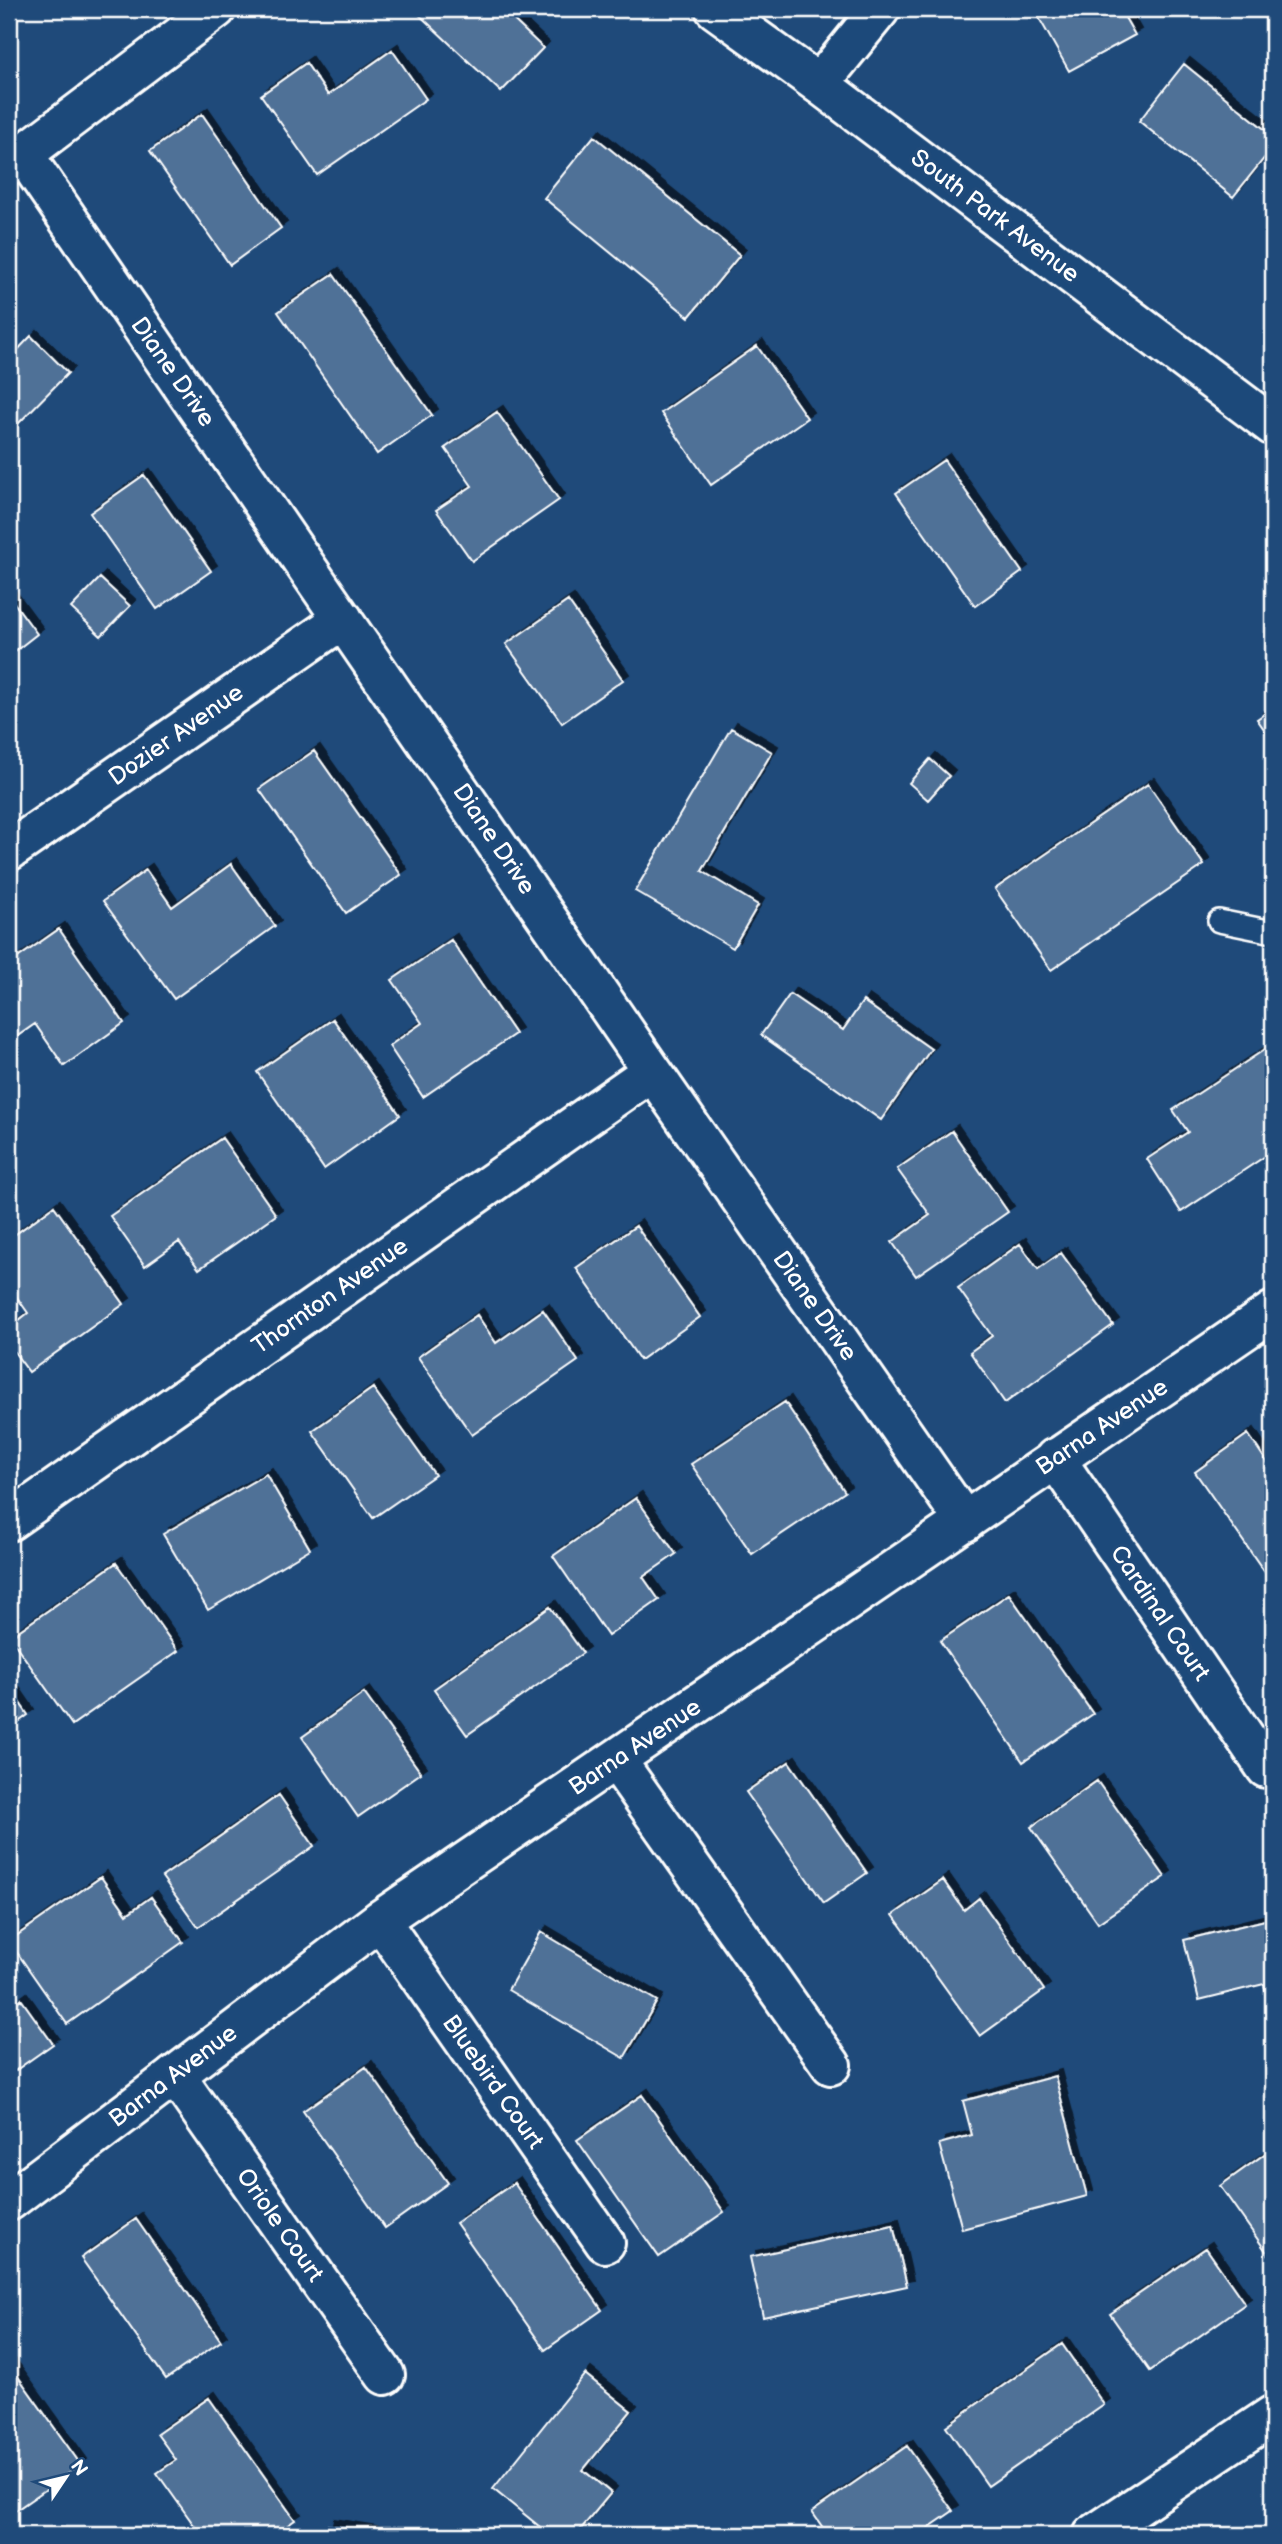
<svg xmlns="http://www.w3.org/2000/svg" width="1282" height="2544" font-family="'Balsamiq Sans',sans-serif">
<defs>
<filter id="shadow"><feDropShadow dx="6" dy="-6" stdDeviation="0" flood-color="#0009"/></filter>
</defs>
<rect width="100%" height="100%" fill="#1f4a7a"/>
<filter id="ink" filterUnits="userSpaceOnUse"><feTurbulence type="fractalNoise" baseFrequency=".0143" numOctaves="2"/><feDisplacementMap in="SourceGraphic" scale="14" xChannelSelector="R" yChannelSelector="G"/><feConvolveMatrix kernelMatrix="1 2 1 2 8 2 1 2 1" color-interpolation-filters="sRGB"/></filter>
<g filter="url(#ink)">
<path fill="#507197" stroke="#fff" stroke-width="2" filter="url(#shadow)" d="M413,9H502L543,48L501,92Z
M1034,9H1120L1135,35L1069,71Z
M392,50L426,99L317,175L261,95L306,63L328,95Z
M1184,64L1273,136V147L1233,197L1139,121Z
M202,114L281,228L230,265L150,151Z
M594,136L740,255L689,317L544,198Z
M333,274L432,415L377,454L278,312Z
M31,336L68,373L9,433V359Z
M757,346L807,418L711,485L661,413Z
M497,412L559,500L472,561L436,510L472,486L445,448Z
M944,460L1022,572L975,606L896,493Z
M144,475L211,571L157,609L90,513Z
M100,578L130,606L101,636L71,608Z
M9,596L37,634L9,656Z
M568,601L623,680L562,723L506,644Z
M1273,708V742L1257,719Z
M731,728L772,752L702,871L758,905L733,948L635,891Z
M314,751L401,875L346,913L259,789Z
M930,759L949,776L928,800L909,783Z
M1148,784L1204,865L1051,970L995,889Z
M231,864L275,926L174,999L103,901L146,870L172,907Z
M59,929L124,1023L64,1066L35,1024L9,1042V964Z
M451,940L515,1034L423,1097L389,1046L422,1023L392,980Z
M790,994L843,1030L863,1001L931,1049L881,1120L761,1035Z
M333,1019L400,1115L324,1169L257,1072Z
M1273,1044V1151L1181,1212L1147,1159L1188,1132L1173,1110Z
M952,1131L1008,1212L916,1276L892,1242L930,1215L897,1169Z
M222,1138L276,1215L199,1269L179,1242L145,1266L110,1216Z
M54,1206L124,1304L29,1372L9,1345V1328L28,1313L9,1286V1239Z
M636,1226L700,1317L640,1360L576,1268Z
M1020,1244L1038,1269L1061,1253L1113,1325L1005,1403L970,1352L992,1336L958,1288Z
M543,1310L578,1361L472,1435L418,1357L477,1315L496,1343Z
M373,1388L435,1475L373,1518L312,1431Z
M785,1402L845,1492L752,1554L691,1464Z
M1248,1434L1273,1471V1584L1195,1472Z
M266,1474L310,1549L208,1610L163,1534Z
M636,1498L676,1554L643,1577L659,1600L608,1636L553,1556Z
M116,1563L178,1651L72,1725L10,1637Z
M1009,1594L1093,1714L1023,1762L940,1641Z
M550,1607L583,1653L467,1735L434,1689Z
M9,1687L28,1715L9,1729Z
M364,1693L421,1773L358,1817L302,1737Z
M789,1762L867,1873L824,1903L746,1792Z
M1097,1781L1165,1877L1098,1923L1031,1827Z
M279,1795L314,1846L198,1927L162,1877Z
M101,1877L127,1914L151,1897L183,1942L67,2024L9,1941Z
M943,1880L964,1910L979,1898L1044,1990L980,2036L893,1915Z
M1273,1918V2016H1271L1264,1984L1199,2000L1184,1940Z
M541,1932L657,2001L624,2058L508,1990Z
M21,1999L53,2044L9,2075V2008Z
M366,2067L448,2183L385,2228L303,2111Z
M1055,2076L1087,2196L962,2229L939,2144L972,2135L963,2101Z
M642,2095L724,2212L659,2257L577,2140Z
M1273,2148V2261L1220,2186Z
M514,2183L602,2310L545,2350L456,2223Z
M136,2219L221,2341L166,2379L81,2258Z
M893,2225L907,2286L763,2317L750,2257Z
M1206,2248L1245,2304L1150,2371L1110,2314Z
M1062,2344L1104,2405L988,2486L946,2426Z
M9,2364L81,2465L9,2515Z
M585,2374L631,2411L583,2470L611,2493L576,2535H550L493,2489Z
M209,2398L295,2520L273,2535H201L157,2473L176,2460L157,2434Z
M907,2446L953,2511L918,2535H828L812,2512Z
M328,2525L389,2535H326Z"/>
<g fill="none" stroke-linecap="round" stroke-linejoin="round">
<g stroke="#fff" stroke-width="26">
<path id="lane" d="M1219,921L1273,932"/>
</g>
<g stroke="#fff" stroke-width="44">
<path id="street" d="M819,84L880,9
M24,155L652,1071L965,1522
M9,165L216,9
M9,851L343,619
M1055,1458L1266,1768
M9,1521L652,1071
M616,1760L831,2065
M380,1920L605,2243
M175,2075L385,2375
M1093,2535L1273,2415"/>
</g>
<g stroke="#fff" stroke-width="44">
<path id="secondary" d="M715,9L819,84L1273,426
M9,2201L380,1920L1273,1311"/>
</g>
<use href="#lane" stroke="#1f4a7a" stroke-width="21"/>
<use href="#street" stroke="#1f4a7a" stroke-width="38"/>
<use href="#secondary" stroke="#1f4a7a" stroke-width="38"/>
</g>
</g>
<g text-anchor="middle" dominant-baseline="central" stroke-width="7" stroke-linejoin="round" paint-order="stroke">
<g font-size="24" fill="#fff" stroke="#1f4a7a">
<text transform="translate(995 216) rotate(37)">South Park Avenue</text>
<text transform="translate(173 372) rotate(55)">Diane Drive</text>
<text transform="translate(176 735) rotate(-35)">Dozier Avenue</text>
<text transform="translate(494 839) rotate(56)">Diane Drive</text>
<text transform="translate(330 1296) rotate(-35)">Thornton Avenue</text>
<text transform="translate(815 1306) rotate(55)">Diane Drive</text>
<text transform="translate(1102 1427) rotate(-34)">Barna Avenue</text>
<text transform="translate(1160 1613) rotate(56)">Cardinal Court</text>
<text transform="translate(635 1747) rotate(-34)">Barna Avenue</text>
<text transform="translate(173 2076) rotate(-37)">Barna Avenue</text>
<text transform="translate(493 2082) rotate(55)">Bluebird Court</text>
<text transform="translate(280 2225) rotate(55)">Oriole Court</text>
</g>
</g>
<rect width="1282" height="2544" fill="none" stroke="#1f4a7a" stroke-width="35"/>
<rect x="18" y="18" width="1247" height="2509" fill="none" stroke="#fff" stroke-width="2.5" filter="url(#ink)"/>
<g transform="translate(66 2477) rotate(55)" stroke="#1f4a7a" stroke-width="5" paint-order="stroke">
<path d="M0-5L12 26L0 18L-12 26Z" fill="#ffffff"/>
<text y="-10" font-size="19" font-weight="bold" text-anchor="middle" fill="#ffffff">N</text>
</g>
</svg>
